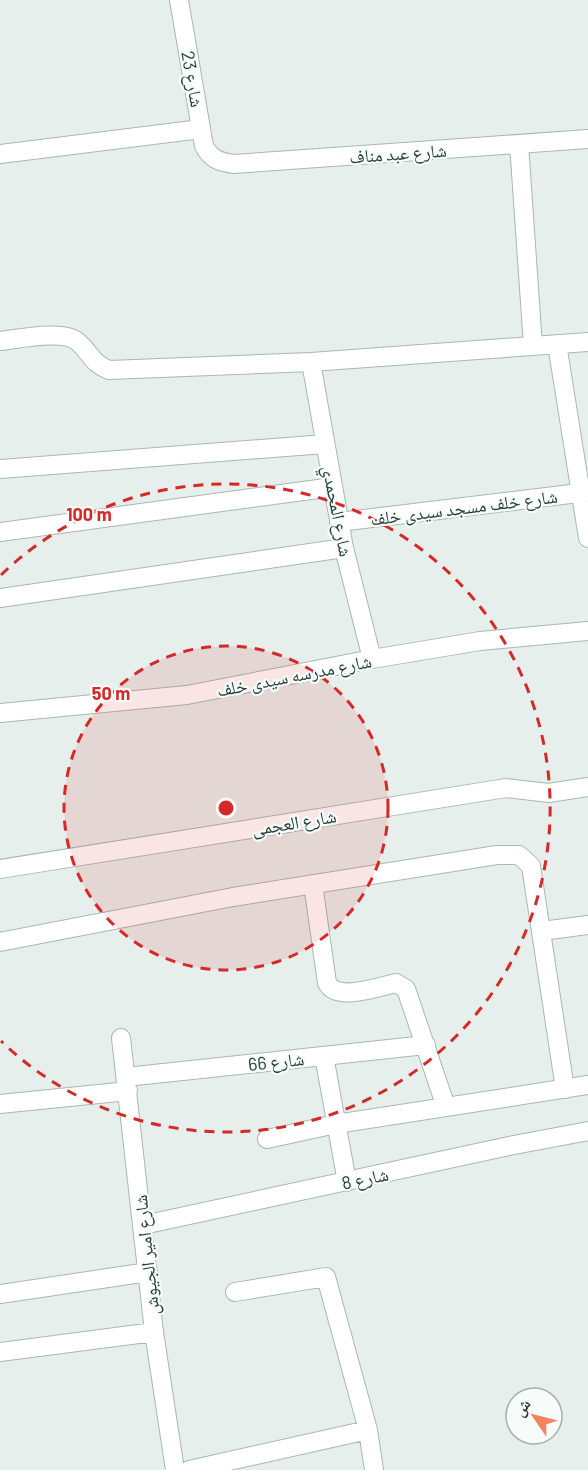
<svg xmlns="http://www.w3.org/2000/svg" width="588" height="1470" font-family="Barlow,'Noto Naskh Arabic',sans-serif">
<rect width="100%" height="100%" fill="#e6efeb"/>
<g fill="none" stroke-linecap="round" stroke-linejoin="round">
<g stroke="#a8b8b2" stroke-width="20">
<path id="minor" d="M179,0L204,146C211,159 219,162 234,164L588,139
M519,144L533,346
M0,154L201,129
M0,341C19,339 64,329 78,342C92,354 90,362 109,370L311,362L588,342
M557,344L588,538
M311,362L344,548L372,659
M0,469L325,444
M339,522L588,492
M0,532L333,487
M0,598L344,548
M0,713L187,695L372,659L480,641L588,631
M0,869L506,788L549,793L588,787
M313,884L327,983C337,1002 378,987 396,983L406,989L446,1107
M542,931L588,925
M0,942L233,897L497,855H519L531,866L565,1089
M121,1038L154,1332L175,1470
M324,1056L347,1182
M126,1077L426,1045
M0,1104L128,1091
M267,1139L336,1124L588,1085
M143,1225L509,1146L588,1131
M235,1292L326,1277L368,1430L374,1470
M0,1294L148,1272
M0,1352L154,1332
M189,1470L368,1430"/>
</g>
<use href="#minor" stroke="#fff" stroke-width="18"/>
</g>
<circle cx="226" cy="808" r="162" fill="#d62828" fill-opacity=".12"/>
<g fill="none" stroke="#d62828" stroke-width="3" stroke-dasharray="10 8">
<circle cx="226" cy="808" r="162"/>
<path d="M1 575A324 324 0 1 1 1 1041"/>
</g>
<g text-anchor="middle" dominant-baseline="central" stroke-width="4.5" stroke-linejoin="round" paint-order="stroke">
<g font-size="18" fill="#24423a" stroke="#f7fbf9">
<text transform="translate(193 79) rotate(80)">شارع 23</text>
<text transform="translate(398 153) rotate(-4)">شارع عبد مناف</text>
<text transform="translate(464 507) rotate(-7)">شارع خلف مسجد سيدى خلف</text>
<text transform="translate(338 511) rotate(79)">شارع المحمدي</text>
<text transform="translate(294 675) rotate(-11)">شارع مدرسه سيدى خلف</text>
<text transform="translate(294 822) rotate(-9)">شارع العجمى</text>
<text transform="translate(276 1061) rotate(-6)">شارع 66</text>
<text transform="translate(365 1178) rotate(-12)">شارع 8</text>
<text transform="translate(146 1255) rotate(-96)">شارع امير الجيوش</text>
</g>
</g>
<circle cx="226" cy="808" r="9" fill="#d62828" stroke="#f7fbf9" stroke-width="3"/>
<g font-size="18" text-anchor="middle" font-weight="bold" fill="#d62828" stroke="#f7fbf9" stroke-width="4.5" stroke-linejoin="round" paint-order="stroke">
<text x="89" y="521">100 m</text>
<text x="111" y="700">50 m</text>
</g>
<g transform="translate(534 1416) rotate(305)"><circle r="28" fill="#f7fbf9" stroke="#a3b1ad" stroke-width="1.5"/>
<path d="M0-4.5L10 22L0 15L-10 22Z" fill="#f4845f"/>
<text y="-9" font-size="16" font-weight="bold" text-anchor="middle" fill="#24423a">ش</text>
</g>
</svg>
